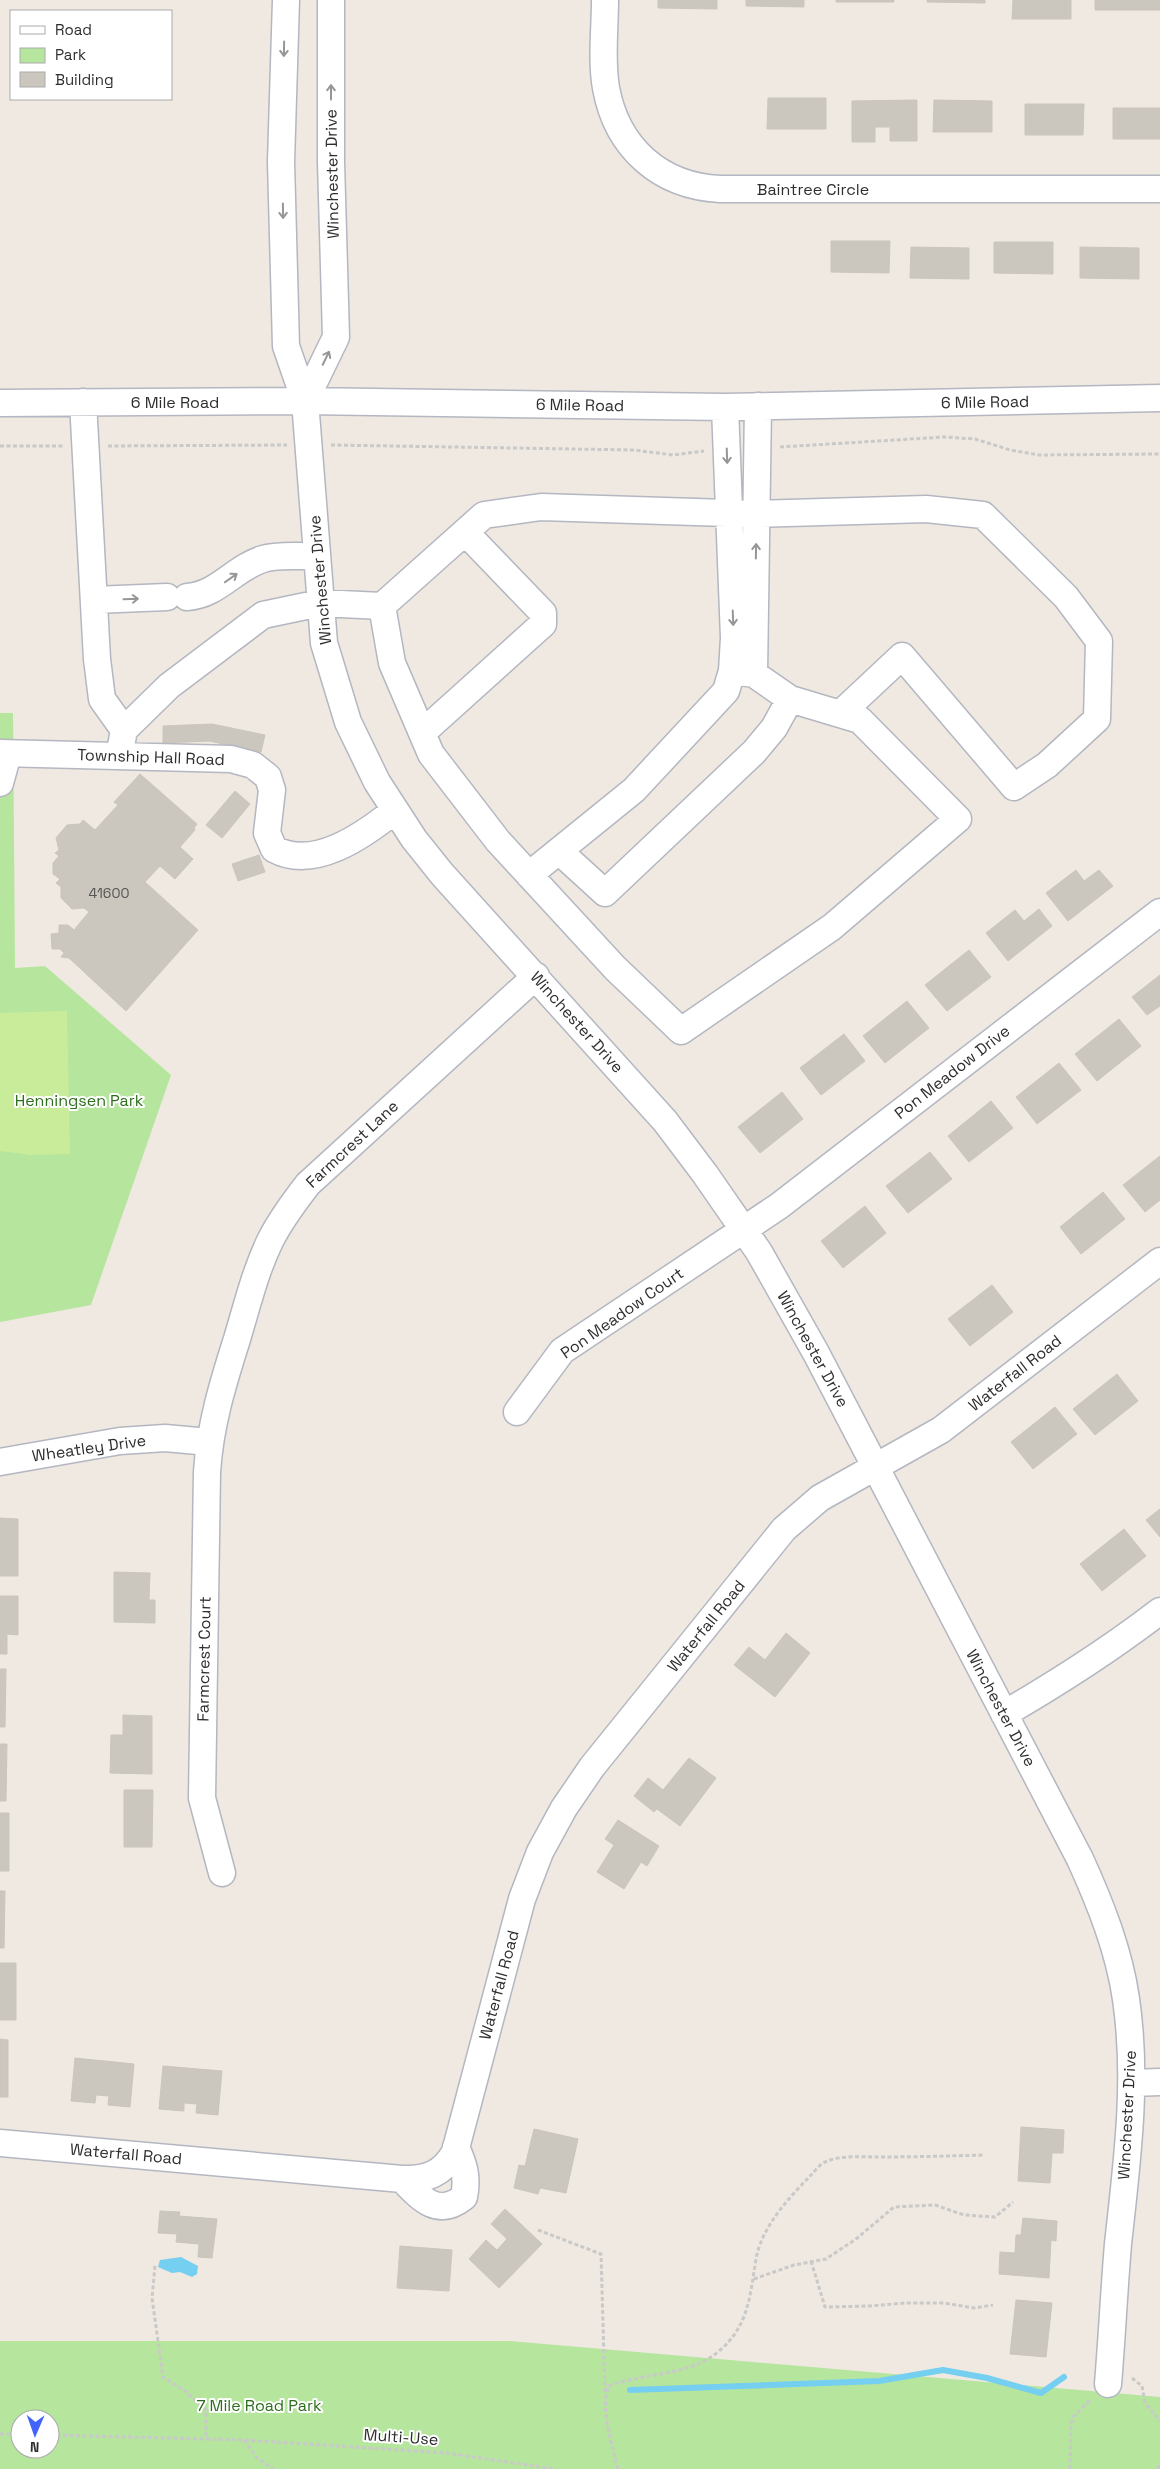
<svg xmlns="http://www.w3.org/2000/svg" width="1160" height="2469" font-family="'Space Grotesk',sans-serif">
<rect width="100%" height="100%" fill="#efe9e1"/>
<path fill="#b6e59e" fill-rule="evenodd" d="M0,713H13L15,968L45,966L171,1075L91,1305L0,1322Z
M0,2341H510L1160,2397V2469H0ZM20,2419H50V2449H20Z"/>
<path fill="#c9ec9a" d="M67,1011L70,1154L31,1155L0,1151V1013Z"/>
<path fill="#75cff0" d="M181,2257L198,2266L197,2274L192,2277L180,2272L172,2273L158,2267L160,2260Z"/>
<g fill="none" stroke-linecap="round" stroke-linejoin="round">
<path stroke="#75cff0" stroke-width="6" d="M630,2390L879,2381L943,2370L987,2378L1041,2393L1064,2377"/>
</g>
<path fill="#cbc7bf" stroke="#cbc5ba" d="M658,0H717V9L658,8Z
M746,0H804V7L746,6Z
M836,0H894V2H836Z
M927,0H985V3L927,2Z
M1013,0H1071V19H1012Z
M1095,0H1160V10H1095Z
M768,98H826V129H767Z
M917,100V141H890V127H875V142H852V101Z
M934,100L992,101V132H933Z
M1025,104H1084L1083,135H1025Z
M1113,108H1160V139H1113Z
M831,241H890L889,273L831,272Z
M994,242H1053V274L994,273Z
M911,247L969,248V279L910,278Z
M1080,247L1139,248V279L1080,278Z
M212,724L265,735L261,752L209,741L163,743V726Z
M140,774L197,824L194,828L195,830L180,847L193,859L175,879L160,866L145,882L198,930L126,1011L69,958L61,957L64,953L60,949H52L51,934L59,933V925H68L74,930L89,912L84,908L72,909L61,898V887L56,883L60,879L53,874V863L59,856L55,853L59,850L56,838L67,825L80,824L83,820L95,830L118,805L114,802Z
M235,791L250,804L222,838L206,825Z
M259,855L265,872L238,881L232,864Z
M1076,870L1084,881L1099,870L1113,886L1068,921L1046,893Z
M1039,909L1052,926L1008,961L986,933L1015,910L1024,921Z
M969,950L991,977L947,1011L925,985Z
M1160,975V1006L1147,1015L1132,997Z
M907,1001L929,1028L885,1063L863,1036Z
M1119,1019L1141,1046L1097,1081L1075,1054Z
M844,1034L865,1061L821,1095L800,1068Z
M1059,1063L1081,1090L1037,1124L1016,1097Z
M782,1092L803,1119L760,1153L738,1127Z
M991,1101L1013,1128L969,1162L948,1136Z
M930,1152L952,1179L908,1213L886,1186Z
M1160,1156V1200L1145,1212L1123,1185Z
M1103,1192L1125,1219L1081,1254L1060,1227Z
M865,1206L886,1233L843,1268L821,1241Z
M992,1285L1013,1312L970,1346L948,1319Z
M1117,1374L1138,1401L1095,1435L1073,1409Z
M1055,1407L1077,1434L1033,1469L1011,1442Z
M1160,1509V1537L1146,1520Z
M0,1518L18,1519V1576H0Z
M1124,1529L1146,1556L1102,1591L1080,1564Z
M114,1572L150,1573L149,1600H155V1623L114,1622Z
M0,1596H18V1635L7,1634V1654H0Z
M786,1633L810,1653L775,1697L734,1665L749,1647L765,1660Z
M0,1669H6L5,1727H0Z
M123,1715L152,1716V1774L110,1773L111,1735H123Z
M0,1744H7L6,1801H0Z
M689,1758L716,1778L680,1826L657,1809L654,1812L634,1796L648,1778L663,1790Z
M124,1790H153L152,1847H124Z
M0,1813H9V1871H0Z
M618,1820L659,1846L647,1866L641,1862L624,1889L597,1872L614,1845L605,1839Z
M0,1891H5L4,1948H0Z
M0,1963H16V2020H0Z
M0,2039L8,2040V2097H0Z
M75,2058L134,2064L130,2107L108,2105L109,2096L96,2095L95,2103L71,2101Z
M163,2066L222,2071L218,2115L196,2113L197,2104L184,2103V2111L159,2109Z
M1021,2127L1064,2130L1063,2153H1052L1050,2183L1018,2181Z
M534,2129L578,2139L566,2193L540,2188L538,2194L514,2188L519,2165L525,2166Z
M505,2209L542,2244L499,2288L469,2259L486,2240L497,2250L507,2239L491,2224Z
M160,2211L180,2212L179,2216L217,2219L212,2258L198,2257L199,2244L176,2242L177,2234L158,2233Z
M1023,2218L1057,2221L1056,2241L1051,2240L1049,2278L999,2274L1000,2252L1015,2253L1016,2235H1021Z
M400,2246L452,2250L449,2291L397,2288Z
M1016,2300L1052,2303L1046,2357L1010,2354Z"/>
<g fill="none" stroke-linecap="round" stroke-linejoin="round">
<g stroke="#b4b7c1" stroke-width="29">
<path id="minor" d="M286,0L281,162L286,346L305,401L324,643L348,722L377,782L414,839L442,874L665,1121L705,1174L759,1252L816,1353L1080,1859C1100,1903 1119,1950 1126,1999C1138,2081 1127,2162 1118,2244C1114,2291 1112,2337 1108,2384
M605,0C605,29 601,60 606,88C617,148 660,186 720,189H1160
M305,401L336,337L331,162V0
M83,402L97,659L102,699L124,730
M0,403L305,401L725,407L1160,398
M725,407L734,638L732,671L754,674L758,406
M187,597C218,595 234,568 263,559C279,554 300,557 317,556
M94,600L167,597
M754,674L790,699L860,720L958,819L832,927L681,1031L615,968L498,841L431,754L392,663L382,606L484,515L541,507L757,514L926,509L983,515L1066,597L1099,641L1097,719L1047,765L1014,787L902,656L840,714
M422,733L543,624V613L465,532
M121,746L124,730L169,686L263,615L320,603L382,606
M0,753L231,759L253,765L268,777L272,790L267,833L274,849C314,871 364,835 394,811
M0,783L8,754
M559,851L605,893L754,752L774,728L790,699
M529,875L634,790L726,691L732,671
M517,1412L562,1351L779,1206L1160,912
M0,1462L120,1441L165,1438L209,1442
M1004,1714C1061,1681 1108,1651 1160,1611
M222,1873L202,1798L207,1472C210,1425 223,1383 237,1339C247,1306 255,1272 270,1241C280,1221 294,1202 308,1184L536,976
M1132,2083L1160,2082
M0,2143L402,2179C426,2180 443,2174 455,2152L522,1899L540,1852L564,1808L592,1767L784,1529L820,1498L941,1430L1160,1261
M402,2179C421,2199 438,2218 464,2197C468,2177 464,2165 456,2147"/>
</g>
<path stroke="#c9c9c9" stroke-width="3" stroke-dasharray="4 2.5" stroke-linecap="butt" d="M331,445L634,450L673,455L704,451
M0,446H64
M108,446L287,445
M780,447L944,437L975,439L1010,450L1039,455L1160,454
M538,2230L601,2254L605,2392
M811,2261L825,2307L870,2306L905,2303H944L974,2308L993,2305
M155,2266L152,2298L163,2377L184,2390L206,2410V2438
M754,2279L794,2265L826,2259L856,2239L894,2207L935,2205L964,2215L995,2217L1013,2202
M1132,2378L1142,2386L1145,2403L1160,2421
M0,2434H20
M50,2435L244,2440L446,2453L555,2469
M244,2440L256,2457L273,2469
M618,2469C613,2447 599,2407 609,2386C644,2372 689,2377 719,2351C749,2326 750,2295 756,2259C762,2226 789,2198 811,2175C815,2171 820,2164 825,2162C840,2155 861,2157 878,2157C913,2157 948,2156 984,2155
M1070,2469L1071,2423L1074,2416L1091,2399
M1158,2469L1160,2462"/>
<use href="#minor" stroke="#fff" stroke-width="26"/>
</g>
<defs><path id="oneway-shaft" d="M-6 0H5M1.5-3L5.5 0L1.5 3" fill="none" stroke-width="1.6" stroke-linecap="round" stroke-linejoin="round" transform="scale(1.25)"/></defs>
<g stroke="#969696">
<use href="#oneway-shaft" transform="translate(284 49) rotate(91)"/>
<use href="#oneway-shaft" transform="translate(331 92) rotate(-90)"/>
<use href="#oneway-shaft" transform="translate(283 211) rotate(89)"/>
<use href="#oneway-shaft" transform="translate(326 358) rotate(-64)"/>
<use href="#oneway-shaft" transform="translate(727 456) rotate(88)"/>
<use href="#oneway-shaft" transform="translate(756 551) rotate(-89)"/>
<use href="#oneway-shaft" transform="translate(231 578) rotate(-35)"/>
<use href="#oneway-shaft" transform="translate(131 599) rotate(-2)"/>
<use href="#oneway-shaft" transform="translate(733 618) rotate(88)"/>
</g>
<g text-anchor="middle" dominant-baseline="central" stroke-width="4" stroke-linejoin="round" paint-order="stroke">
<g font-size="14" fill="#555452">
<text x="109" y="893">41600</text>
</g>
<g font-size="16" fill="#2e2e2e" stroke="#fff">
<text transform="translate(332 174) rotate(-91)">Winchester Drive</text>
<text x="813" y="189">Baintree Circle</text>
<text x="175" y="402">6 Mile Road</text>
<text transform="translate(985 402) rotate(-1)">6 Mile Road</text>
<text transform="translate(580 405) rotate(1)">6 Mile Road</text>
<text transform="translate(320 580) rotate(-95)">Winchester Drive</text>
<text transform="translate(151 757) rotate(2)">Township Hall Road</text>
<text transform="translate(577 1022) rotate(48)">Winchester Drive</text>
<text transform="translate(952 1072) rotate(-38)">Pon Meadow Drive</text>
<text transform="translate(352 1144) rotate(-43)">Farmcrest Lane</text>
<text transform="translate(622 1313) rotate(-35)">Pon Meadow Court</text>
<text transform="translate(813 1349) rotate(61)">Winchester Drive</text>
<text transform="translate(1015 1373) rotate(-38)">Waterfall Road</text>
<text transform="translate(89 1448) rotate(-8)">Wheatley Drive</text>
<text transform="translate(706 1626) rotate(-51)">Waterfall Road</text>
<text transform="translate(204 1659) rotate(-89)">Farmcrest Court</text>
<text transform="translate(1001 1708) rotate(62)">Winchester Drive</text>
<text transform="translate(499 1985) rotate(-75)">Waterfall Road</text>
<text transform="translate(1127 2115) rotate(-87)">Winchester Drive</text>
<text transform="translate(126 2154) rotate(5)">Waterfall Road</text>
<text transform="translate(401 2437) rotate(4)">Multi-Use</text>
</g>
<g font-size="16" fill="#2c6e1b" stroke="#fff">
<text x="79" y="1100">Henningsen Park</text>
<text x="259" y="2405">7 Mile Road Park</text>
</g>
</g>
<rect x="10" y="10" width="162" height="90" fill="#ffffff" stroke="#ababab"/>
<rect x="20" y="26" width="25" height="8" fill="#ffffff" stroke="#ababab"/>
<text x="55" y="35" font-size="15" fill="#2e2e2e">Road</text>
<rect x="20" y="48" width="25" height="15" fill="#b6e59e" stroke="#ababab"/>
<text x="55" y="60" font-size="15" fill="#2e2e2e">Park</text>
<rect x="20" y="72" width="25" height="15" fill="#cbc7bf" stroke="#ababab"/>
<text x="55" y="85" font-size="15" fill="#2e2e2e">Building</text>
<g transform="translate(35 2434) rotate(182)"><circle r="24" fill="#ffffff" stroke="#ababab"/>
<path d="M0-4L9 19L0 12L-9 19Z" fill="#4264fb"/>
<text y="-8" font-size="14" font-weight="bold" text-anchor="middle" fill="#2e2e2e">N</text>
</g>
</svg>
